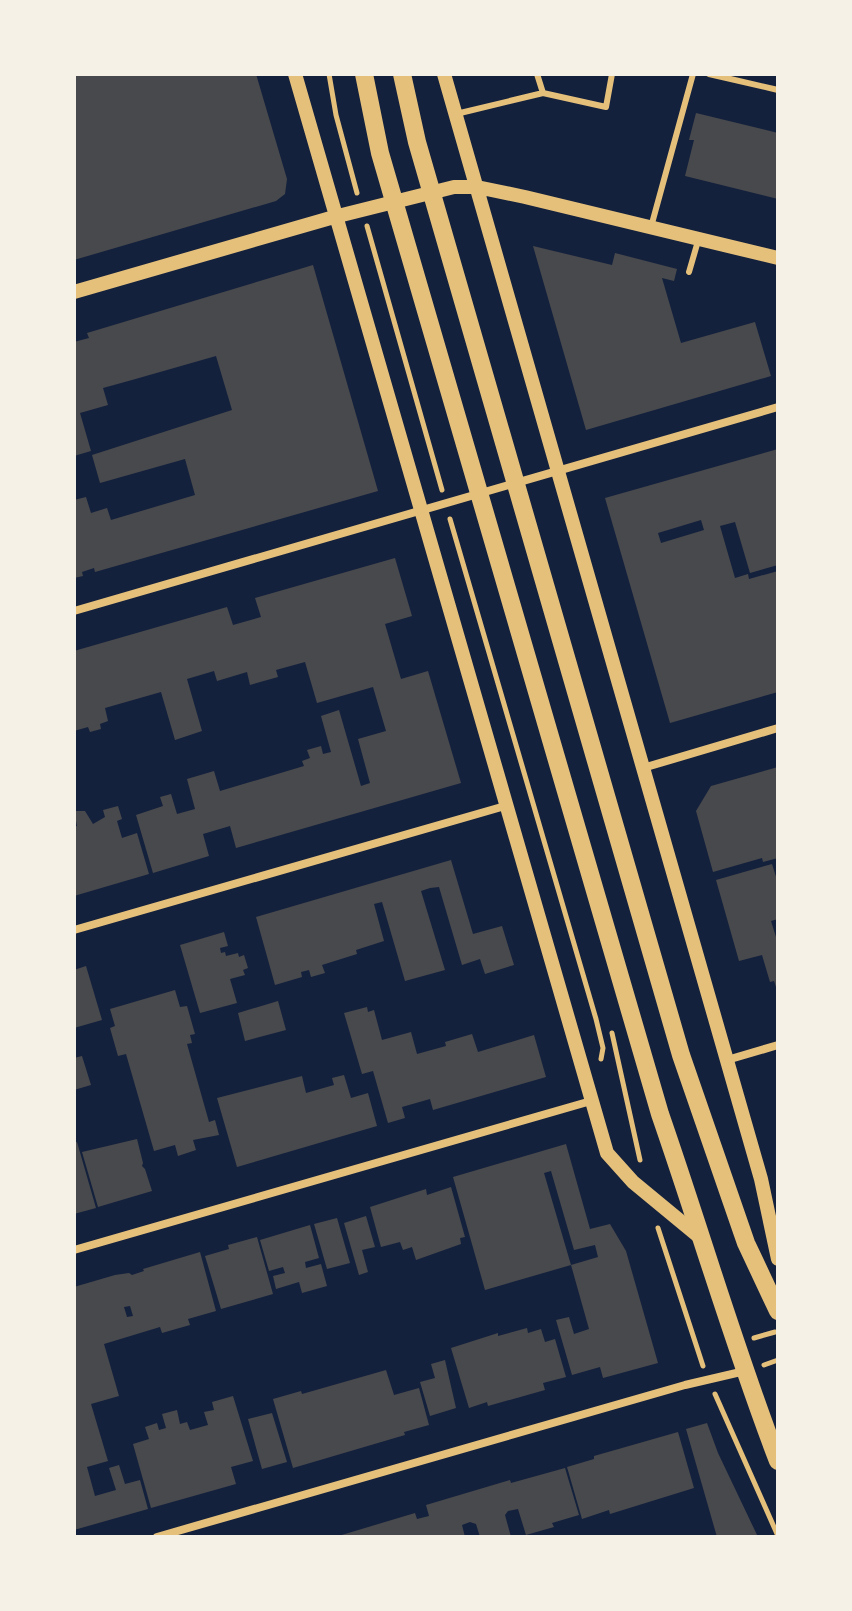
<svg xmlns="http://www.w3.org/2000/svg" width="852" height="1611" font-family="'Fira Sans',sans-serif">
<rect width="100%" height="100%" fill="#14213d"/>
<path fill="#48494c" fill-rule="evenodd" d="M74,74H256L287,179L285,194L276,201L74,260Z
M696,113L778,133V199L685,176L694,140H689Z
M533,246L612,265L615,253L677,269L674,281L662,278L681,343L755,322L771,376L586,430Z
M313,265L378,491L95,572L94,568L82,572L83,576L74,578V500L86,497L91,513L107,508L111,520L195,495L185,459L100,483L92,455L232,410L216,356L132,380L103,388L108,405L80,413L91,451L74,456V342L89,338L87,333Z
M778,449V565L750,573L735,522L720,526L735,578L748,574L749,579L778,571V692L670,723L605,498ZM701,520L704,530L661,543L658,533Z
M395,558L412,616L385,624L401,679L428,671L461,783L236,848L230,826L203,834L209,856L153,873L136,815L163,806L160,797L171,794L177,814L195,809L187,779L214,771L220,791L304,766L302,761L310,758L307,750L321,746L323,754L331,752L321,716L339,710L361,786L370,783L358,739L386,731L373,687L317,703L305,662L276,670L278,677L250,685L247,672L217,681L214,671L187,679L202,731L175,740L161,692L105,708L108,721L100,724L101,729L90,732L88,727L74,731V651L227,607L233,625L261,617L255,598Z
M778,767V858L763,862L762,858L713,872L696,811L711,786Z
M118,806L122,819L117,821L122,838L137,833L149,874L74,896V827L77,826L74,811H85L93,824L105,817L103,810Z
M451,860L473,934L502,926L514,965L485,974L480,959L462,965L439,887L430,888L421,891L445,970L405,981L382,902L374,904L384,941L356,950L357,954L322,965L325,973L311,977L309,970L301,972L302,977L275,985L256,917Z
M772,864L778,883V919L771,921L776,937H778L777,990L774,981L770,982L762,955L739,961L716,880Z
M224,932L228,946L220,948L221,953L225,952L226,956L238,953L239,957L244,955L248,968L243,970L245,975L230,979L237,1003L200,1013L180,945Z
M86,966L102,1020L74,1028V970Z
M175,990L180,1007L187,1006L195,1034L190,1035L192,1043L187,1044L209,1122L215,1120L219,1135L193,1140L196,1150L178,1156L175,1145L154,1151L126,1054L118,1056L110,1028L115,1026L110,1009Z
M278,1001L286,1030L245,1041L238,1013Z
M367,1007L368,1012L374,1010L382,1040L411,1032L417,1054L446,1046L445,1042L472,1034L478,1052L534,1035L546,1077L433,1110L430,1099L402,1107L405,1118L388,1123L373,1071L362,1074L344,1013Z
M82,1056L91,1085L74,1090V1058Z
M344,1075L351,1098L368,1093L377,1126L237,1167L217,1098L302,1076L306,1093L334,1085L332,1078Z
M137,1139L143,1163L142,1166L145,1169L152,1191L98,1207L82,1152Z
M77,1142L96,1208L74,1214V1143Z
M566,1144L590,1229L610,1224L626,1251L658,1363L603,1378L600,1367L572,1375L556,1320L569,1317L574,1334L589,1329L571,1265L598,1257L595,1245L574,1250L551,1171L544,1173L571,1265L485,1290L453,1177Z
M451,1187L465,1237L460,1238L461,1244L416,1260L412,1247L403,1250L400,1242L381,1247L370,1207L426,1189L427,1195Z
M366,1216L375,1247L362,1250L368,1272L359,1275L344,1223Z
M337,1218L350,1263L327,1269L314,1224Z
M310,1225L319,1258L305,1262L306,1268L321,1264L327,1286L302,1293L299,1282L276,1289L273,1276L285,1273L283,1267L269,1271L260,1240Z
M257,1237L273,1294L221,1309L205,1256L229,1249L228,1245Z
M200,1252L216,1311L188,1319L190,1325L162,1333L160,1327L104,1344L119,1396L91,1404L108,1461L87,1467L95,1496L116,1490L109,1468L119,1465L125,1484L140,1480L148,1509L74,1530V1287L115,1275L129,1273L132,1275L144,1271L143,1269ZM130,1306L133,1316L127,1317L124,1307Z
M527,1328L528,1333L541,1329L545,1342L555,1339L566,1377L543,1383L545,1390L488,1406L487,1402L469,1408L451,1348L498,1333V1336Z
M445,1360L456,1408L430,1416L420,1382L435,1378L431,1364Z
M386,1370L394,1395L419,1388L429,1425L404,1432L405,1435L293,1468L273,1399L301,1391L302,1394Z
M233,1396L253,1461L231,1467L236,1484L151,1508L133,1444L149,1439L145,1427L157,1423L159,1430L166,1428L162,1414L177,1410L180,1424L187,1422L190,1430L208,1425L204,1412L214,1410L212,1402Z
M272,1413L287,1462L262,1469L248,1419Z
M707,1423L718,1453L758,1537H717L686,1429Z
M678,1432L694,1488L610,1514L609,1510L582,1519L567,1467L594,1459V1456Z
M565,1468L579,1515L552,1523L554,1527L526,1535L518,1509L508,1511L505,1515L511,1537H480L476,1524L470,1522L462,1525L465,1537H335L415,1513L417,1519L429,1516L426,1505L510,1480L511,1483Z"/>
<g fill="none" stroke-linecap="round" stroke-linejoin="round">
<path stroke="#e5c07b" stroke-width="5" d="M329,74L336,115L357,193
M367,226L442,490
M450,519L596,1019L603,1048L601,1059
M612,1033L640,1160
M658,1228L703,1366
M754,1338L775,1332
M764,1365L778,1360
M715,1394L778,1536"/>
<path stroke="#e5c07b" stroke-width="6" d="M537,74L543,93
M709,74L778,90
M456,114L543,93L606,107L612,74
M651,227L693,74
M689,272L698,241"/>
<path stroke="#e5c07b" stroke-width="8" d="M74,611L778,407
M643,768L778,728
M74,930L505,806
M727,1060L778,1045
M74,1250L591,1101
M157,1537L685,1385L745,1371"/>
<path stroke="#e5c07b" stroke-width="14" d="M295,74L607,1153L633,1182L702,1239
M444,74L761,1179L778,1259
M74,292L334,217L454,187H477L525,197L778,258"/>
<path stroke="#e5c07b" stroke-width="18" d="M364,74L380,153L660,1114C700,1229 734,1347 778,1461
M402,74L417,142L681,1055L746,1243L778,1311"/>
</g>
<rect width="852" height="1611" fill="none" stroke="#f6f1e7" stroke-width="152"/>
</svg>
